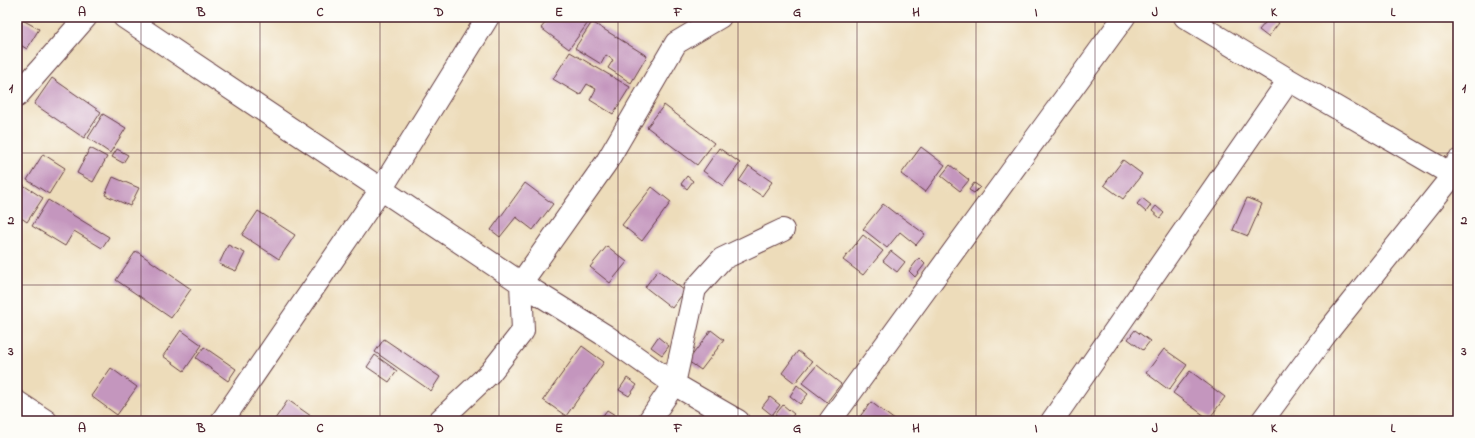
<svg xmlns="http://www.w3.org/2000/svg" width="1475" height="438" font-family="'Indie Flower',sans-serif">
<rect width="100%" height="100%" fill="#fdfcf7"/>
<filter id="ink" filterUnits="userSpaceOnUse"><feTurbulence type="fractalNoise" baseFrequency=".025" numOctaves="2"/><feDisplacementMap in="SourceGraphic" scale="8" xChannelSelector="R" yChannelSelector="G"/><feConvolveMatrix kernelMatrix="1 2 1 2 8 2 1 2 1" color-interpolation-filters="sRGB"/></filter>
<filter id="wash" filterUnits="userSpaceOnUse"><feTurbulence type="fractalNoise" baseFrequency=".012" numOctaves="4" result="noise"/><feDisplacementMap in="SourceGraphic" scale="16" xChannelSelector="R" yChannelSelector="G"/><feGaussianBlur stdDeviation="0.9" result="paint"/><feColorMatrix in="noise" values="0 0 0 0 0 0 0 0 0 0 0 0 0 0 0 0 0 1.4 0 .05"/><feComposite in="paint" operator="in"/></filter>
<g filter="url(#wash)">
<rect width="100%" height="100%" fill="#eddcba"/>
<g id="blocks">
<path fill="#c496be" d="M17,17L39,29L27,49L17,43Z
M539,17H585L590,20L569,49L541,28L546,22Z
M1270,17L1279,23L1268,37L1259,30Z
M592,22L647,56L631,83L608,68L613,60L606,55L601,64L575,48Z
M570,52L630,87L613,114L590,100L596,89L587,84L580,95L553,79Z
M52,78L101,112L84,138L34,104Z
M664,105L714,143L697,165L647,127Z
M103,114L126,128L110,153L88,138Z
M921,147L945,165L925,192L901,174Z
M90,148L107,157L93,182L77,173Z
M719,148L740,163L723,186L703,171Z
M117,149L128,155L123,163L112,157Z
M43,154L65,168L49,194L27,180Z
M1123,160L1142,174L1123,199L1104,185Z
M950,165L969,180L960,191L941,176Z
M749,166L772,182L762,196L739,181Z
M687,176L693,181L687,189L681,184Z
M113,177L139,188L130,206L105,195Z
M17,181L43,198L27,222L17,215Z
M525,183L553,204L533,230L516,217L500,237L491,230Z
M974,183L980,187L974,193L969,190Z
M652,187L671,202L642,241L622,225Z
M1142,198L1151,205L1146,212L1137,204Z
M1247,198L1262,204L1248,236L1233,230Z
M48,200L109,237L102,248L74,231L65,246L32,226Z
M883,204L896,214V213L925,234L916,245L900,232L887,248L863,229Z
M1156,206L1164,213L1160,218L1152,211Z
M258,211L295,235L279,259L242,235Z
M863,235L883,251L863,275L843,260Z
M228,245L245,253L236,271L219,264Z
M607,246L627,262L610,283L590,267Z
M136,251L191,289L171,318L116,280Z
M891,251L905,262L897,272L883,261Z
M919,258L925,264L915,277L909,271Z
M658,270L685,291L672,308L645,287Z
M181,330L202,345L184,371L163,356Z
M711,330L724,340L701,370L688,361Z
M1135,330L1150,341L1143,350L1128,339Z
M658,337L669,346L662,355L651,347Z
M384,339L440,377L431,391L375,352Z
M582,346L604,362L566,416L543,400Z
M204,347L236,369L228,381L196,358Z
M1164,349L1187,365L1169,390L1146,373Z
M798,351L812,362L795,383L782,373Z
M375,355L397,371L389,382L367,367Z
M817,365L841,384L827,402L802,383Z
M111,368L137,387L117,415L91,396Z
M1190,371L1225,397L1209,419L1173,393Z
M627,378L637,385L629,396L619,390Z
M797,385L808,394L800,404L790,396Z
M770,397L780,405L772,415L762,407Z
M288,400L318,421H278L275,419Z
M871,402L896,421H860L858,419Z
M783,405L794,414L788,421H783L775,415Z
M607,410L615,415L611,421H599Z"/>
</g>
</g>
<g filter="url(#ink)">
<use href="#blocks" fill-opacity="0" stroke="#623b40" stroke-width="1"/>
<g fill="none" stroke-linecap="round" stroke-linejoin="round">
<g stroke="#623b40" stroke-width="24">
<path id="minor" d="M124,17L521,283L606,336L674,384L738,421
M1185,17L1289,80L1458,178
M17,96L86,17
M17,402L46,421
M222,421L382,188L488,17
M439,421L490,373L523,331L521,283L606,163L676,43L720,17
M649,421L674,384L695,289L722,259L783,230
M830,421L1124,17
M1052,421L1289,80
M1262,421L1326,334L1453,175L1458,161"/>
</g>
<use href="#minor" stroke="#fff" stroke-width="22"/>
</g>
</g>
<path fill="none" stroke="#4a1f2b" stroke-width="1" stroke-opacity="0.55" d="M141,17V421M260,17V421M380,17V421M499,17V421M618,17V421M738,17V421M857,17V421M976,17V421M1095,17V421M1214,17V421M1334,17V421M17,153H1458M17,285H1458"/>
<rect width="1475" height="438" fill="none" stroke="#fdfcf7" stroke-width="44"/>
<rect x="22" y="22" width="1431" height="394" fill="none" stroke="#4a1f2b" stroke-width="1.5"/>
<g font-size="13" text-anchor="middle" font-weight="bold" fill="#4a1f2b">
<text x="82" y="16">A</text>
<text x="201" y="16">B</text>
<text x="320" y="16">C</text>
<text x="439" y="16">D</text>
<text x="559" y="16">E</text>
<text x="678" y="16">F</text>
<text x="797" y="16">G</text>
<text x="916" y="16">H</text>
<text x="1036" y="16">I</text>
<text x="1155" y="16">J</text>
<text x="1274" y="16">K</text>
<text x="1393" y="16">L</text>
<text x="11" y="92">1</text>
<text x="1464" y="92">1</text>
<text x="11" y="224">2</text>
<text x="1464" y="224">2</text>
<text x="11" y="355">3</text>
<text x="1464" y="355">3</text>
<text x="82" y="432">A</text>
<text x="201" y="432">B</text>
<text x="320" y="432">C</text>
<text x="439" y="432">D</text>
<text x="559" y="432">E</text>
<text x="678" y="432">F</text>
<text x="797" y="432">G</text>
<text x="916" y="432">H</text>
<text x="1036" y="432">I</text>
<text x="1155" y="432">J</text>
<text x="1274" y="432">K</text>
<text x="1393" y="432">L</text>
</g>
</svg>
